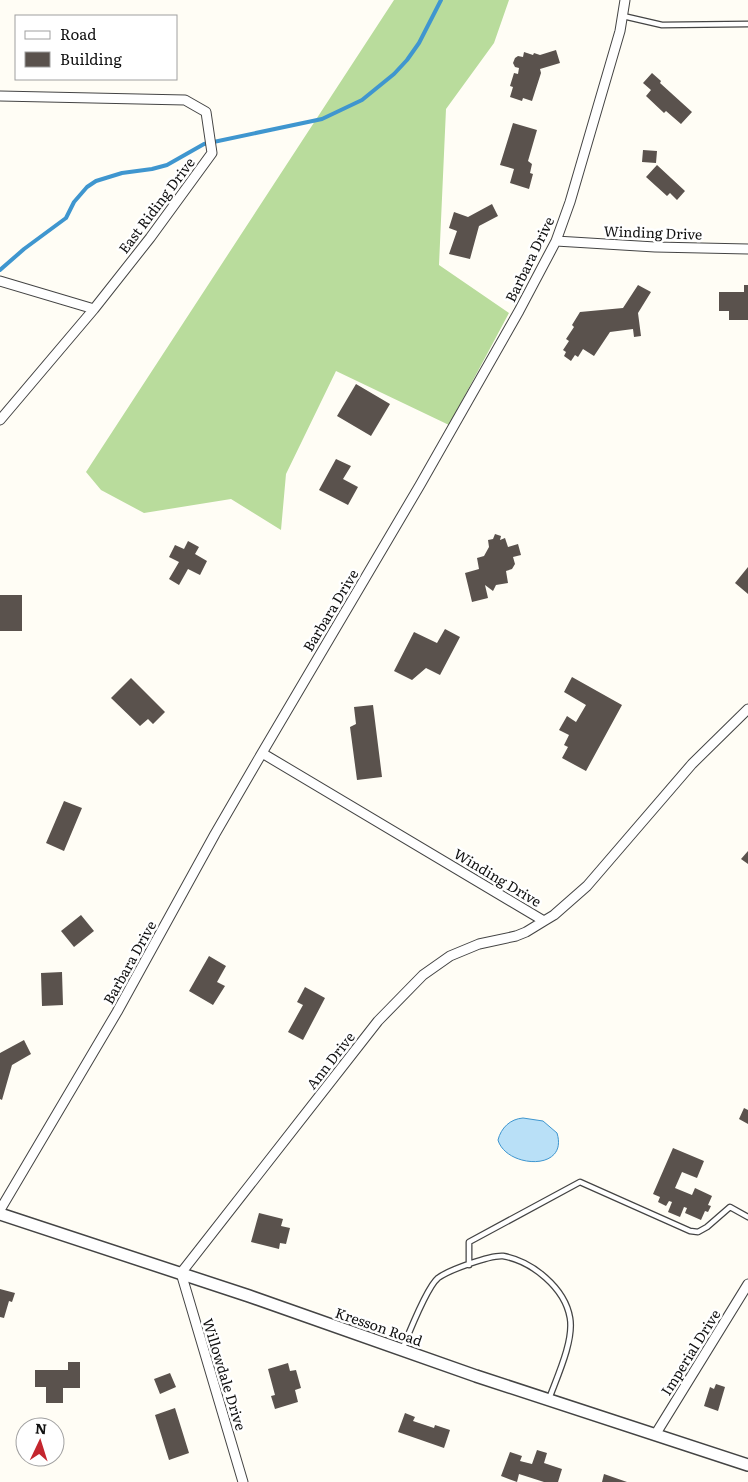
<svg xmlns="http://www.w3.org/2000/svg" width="748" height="1482" font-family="Literata,serif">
<rect width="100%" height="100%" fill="#fffdf5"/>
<path fill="#b9dc9c" d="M394,0H509L494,43L446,109L439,265L509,313L449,425L336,371L286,474L281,530L231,499L144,513L101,490L86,472Z"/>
<path fill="#b9e0f7" stroke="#3f96cf" d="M523,1118L543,1121L557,1133C569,1172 506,1168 498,1140C501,1128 510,1119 523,1118Z"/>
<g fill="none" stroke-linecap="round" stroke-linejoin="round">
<path stroke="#3f96cf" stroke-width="4" d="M0,270L24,249L66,218L74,202L87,187L96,181L122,173L152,169L167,165L204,144L322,119L362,100L394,74L407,60L419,43L441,0"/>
</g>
<path fill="#5a524d" d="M556,50L560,63L540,69L541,73L532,101L523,98L522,101L510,97L513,87L510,86L514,73L518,74L519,68L515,67L513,63L515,58L518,56L523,57L524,52L533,55L534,53L540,55Z
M652,73L661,81L660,83L692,112L681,124L666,111L664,113L646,96L651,90L643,83Z
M513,123L537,130L528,161L532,164L530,173L533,174L529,189L510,183L514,169L500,165Z
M643,150L657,151L656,163L642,162Z
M657,165L685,191L677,200L670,193L667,196L646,177Z
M492,204L498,216L479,226L470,259L449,254L457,231L449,228L454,212L468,217Z
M638,285L651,292L638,313L641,336L634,337L633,329L610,332L594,356L583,349L578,357L575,355L571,361L564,356L566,352L563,350L569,341L566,339L574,327L572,325L580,312L623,308Z
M744,285H748V320H729V311H719V292H744Z
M356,384L390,404L371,436L337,416Z
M336,459L351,466L343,479L358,487L348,505L319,490Z
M495,534L501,536L500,540L505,538L508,547L518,544L521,555L513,557L515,564L512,569L506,571L508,583L496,585L493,591L485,585L488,598L472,602L465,573L479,569L477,558L484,556L489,547L488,540L493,539Z
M188,541L199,547L195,554L207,561L200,575L188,569L179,585L169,579L179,562L169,557L175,545L184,549Z
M748,567V594L735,583Z
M0,595H22V631H0Z
M445,629L460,637L440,675L426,668L412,680L394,671L414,632L437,643Z
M572,677L622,705L586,771L562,758L568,747L564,745L569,735L559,730L567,716L576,722L586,705L564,692Z
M131,678L165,712L153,724L148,719L140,726L111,698Z
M373,705L382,777L357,780L350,727L356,724L354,707Z
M64,801L82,808L64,851L46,843Z
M748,851V864L741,859Z
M81,915L94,931L74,947L61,931Z
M209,956L226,966L217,982L225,986L213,1005L189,991Z
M62,972L63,1005L42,1006L41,973Z
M305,987L325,998L303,1040L288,1032L303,1005L297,1002Z
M24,1040L31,1054L12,1065L2,1100L0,1099V1053Z
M744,1108L748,1110V1124L739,1119Z
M673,1148L704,1161L697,1178L682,1172L675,1188L692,1195L695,1188L712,1196L708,1205L711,1206L708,1212L705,1211L701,1220L685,1213L687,1208L684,1207L680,1217L668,1212L672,1202L669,1201L666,1206L658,1202L660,1197L653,1194Z
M259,1213L283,1219L281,1226L290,1228L286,1244L280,1243L279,1249L251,1242Z
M0,1289L15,1293L12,1302L9,1301L4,1318L0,1317Z
M68,1362H80V1388H63V1403H46V1387H35V1370H68Z
M288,1363L290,1371L296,1370L301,1388L295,1390L298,1402L275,1409L271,1396L275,1395L268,1369Z
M170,1373L176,1387L160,1394L154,1379Z
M716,1384L725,1387L718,1411L704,1406L710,1387L714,1389Z
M175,1408L189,1453L169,1460L155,1415Z
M405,1413L415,1417L413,1421L434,1428L435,1425L450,1430L444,1448L398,1432Z
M537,1450L547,1453L544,1463L562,1469L558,1482H544L519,1474L517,1482L501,1476L510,1452L522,1456L520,1461L532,1464Z
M604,1474L627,1482H602Z"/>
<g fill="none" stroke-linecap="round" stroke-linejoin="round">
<g stroke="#444" stroke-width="7">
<path id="service" d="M623,16L662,25L748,24
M469,1265V1242L580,1182L690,1231L698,1232L707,1227L730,1207L748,1217
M402,1350C408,1335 427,1287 438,1278C449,1270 490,1255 503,1256C532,1261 565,1288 570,1318C574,1341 557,1377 549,1399"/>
</g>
<g stroke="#444" stroke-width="11">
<path id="minor" d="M0,96L185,100L206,112L212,153L150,238L94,309L0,420
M556,241L655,247L748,249
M0,281L94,309
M262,753L544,921L554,915L587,886L692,764L748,709
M0,1210L117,1012L215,834L262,753L420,485L519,311L556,241L570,202L620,31L625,0
M655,1435L748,1284
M243,1482L181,1273L378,1021L423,975L450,956L479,944L516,936L526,932L544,921"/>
</g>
<g stroke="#444" stroke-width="14">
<path id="tertiary" d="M0,1214L249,1296L476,1376L748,1465"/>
</g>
<use href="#service" stroke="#fff" stroke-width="4.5"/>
<use href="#minor" stroke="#fff" stroke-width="9"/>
<use href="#tertiary" stroke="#fff" stroke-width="11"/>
</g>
<g text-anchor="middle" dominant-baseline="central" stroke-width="5" stroke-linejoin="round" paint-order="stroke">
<g font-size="14" fill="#111" stroke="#fff">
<text transform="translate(156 205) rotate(-53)">East Riding Drive</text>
<text transform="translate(653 232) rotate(2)">Winding Drive</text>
<text transform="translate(529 259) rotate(-64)">Barbara Drive</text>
<text transform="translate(330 610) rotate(-59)">Barbara Drive</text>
<text transform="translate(498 877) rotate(31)">Winding Drive</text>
<text transform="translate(129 962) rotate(-61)">Barbara Drive</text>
<text transform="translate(330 1060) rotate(-52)">Ann Drive</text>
<text transform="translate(379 1326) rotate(19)">Kresson Road</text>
<text transform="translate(690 1352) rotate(-58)">Imperial Drive</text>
<text transform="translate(225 1374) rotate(73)">Willowdale Drive</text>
</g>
</g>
<rect x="15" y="15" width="162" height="65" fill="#ffffff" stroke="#a0a0a0"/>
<rect x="25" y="31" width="25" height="8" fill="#ffffff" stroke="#a0a0a0"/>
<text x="60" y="40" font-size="15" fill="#111111">Road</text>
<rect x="25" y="52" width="25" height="15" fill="#5a524d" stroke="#a0a0a0"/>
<text x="60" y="65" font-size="15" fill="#111111">Building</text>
<g transform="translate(40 1442) rotate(4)"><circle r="24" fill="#ffffff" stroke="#a0a0a0"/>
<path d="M0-4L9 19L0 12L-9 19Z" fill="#c4262e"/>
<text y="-8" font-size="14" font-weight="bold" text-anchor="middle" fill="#111111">N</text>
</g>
</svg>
